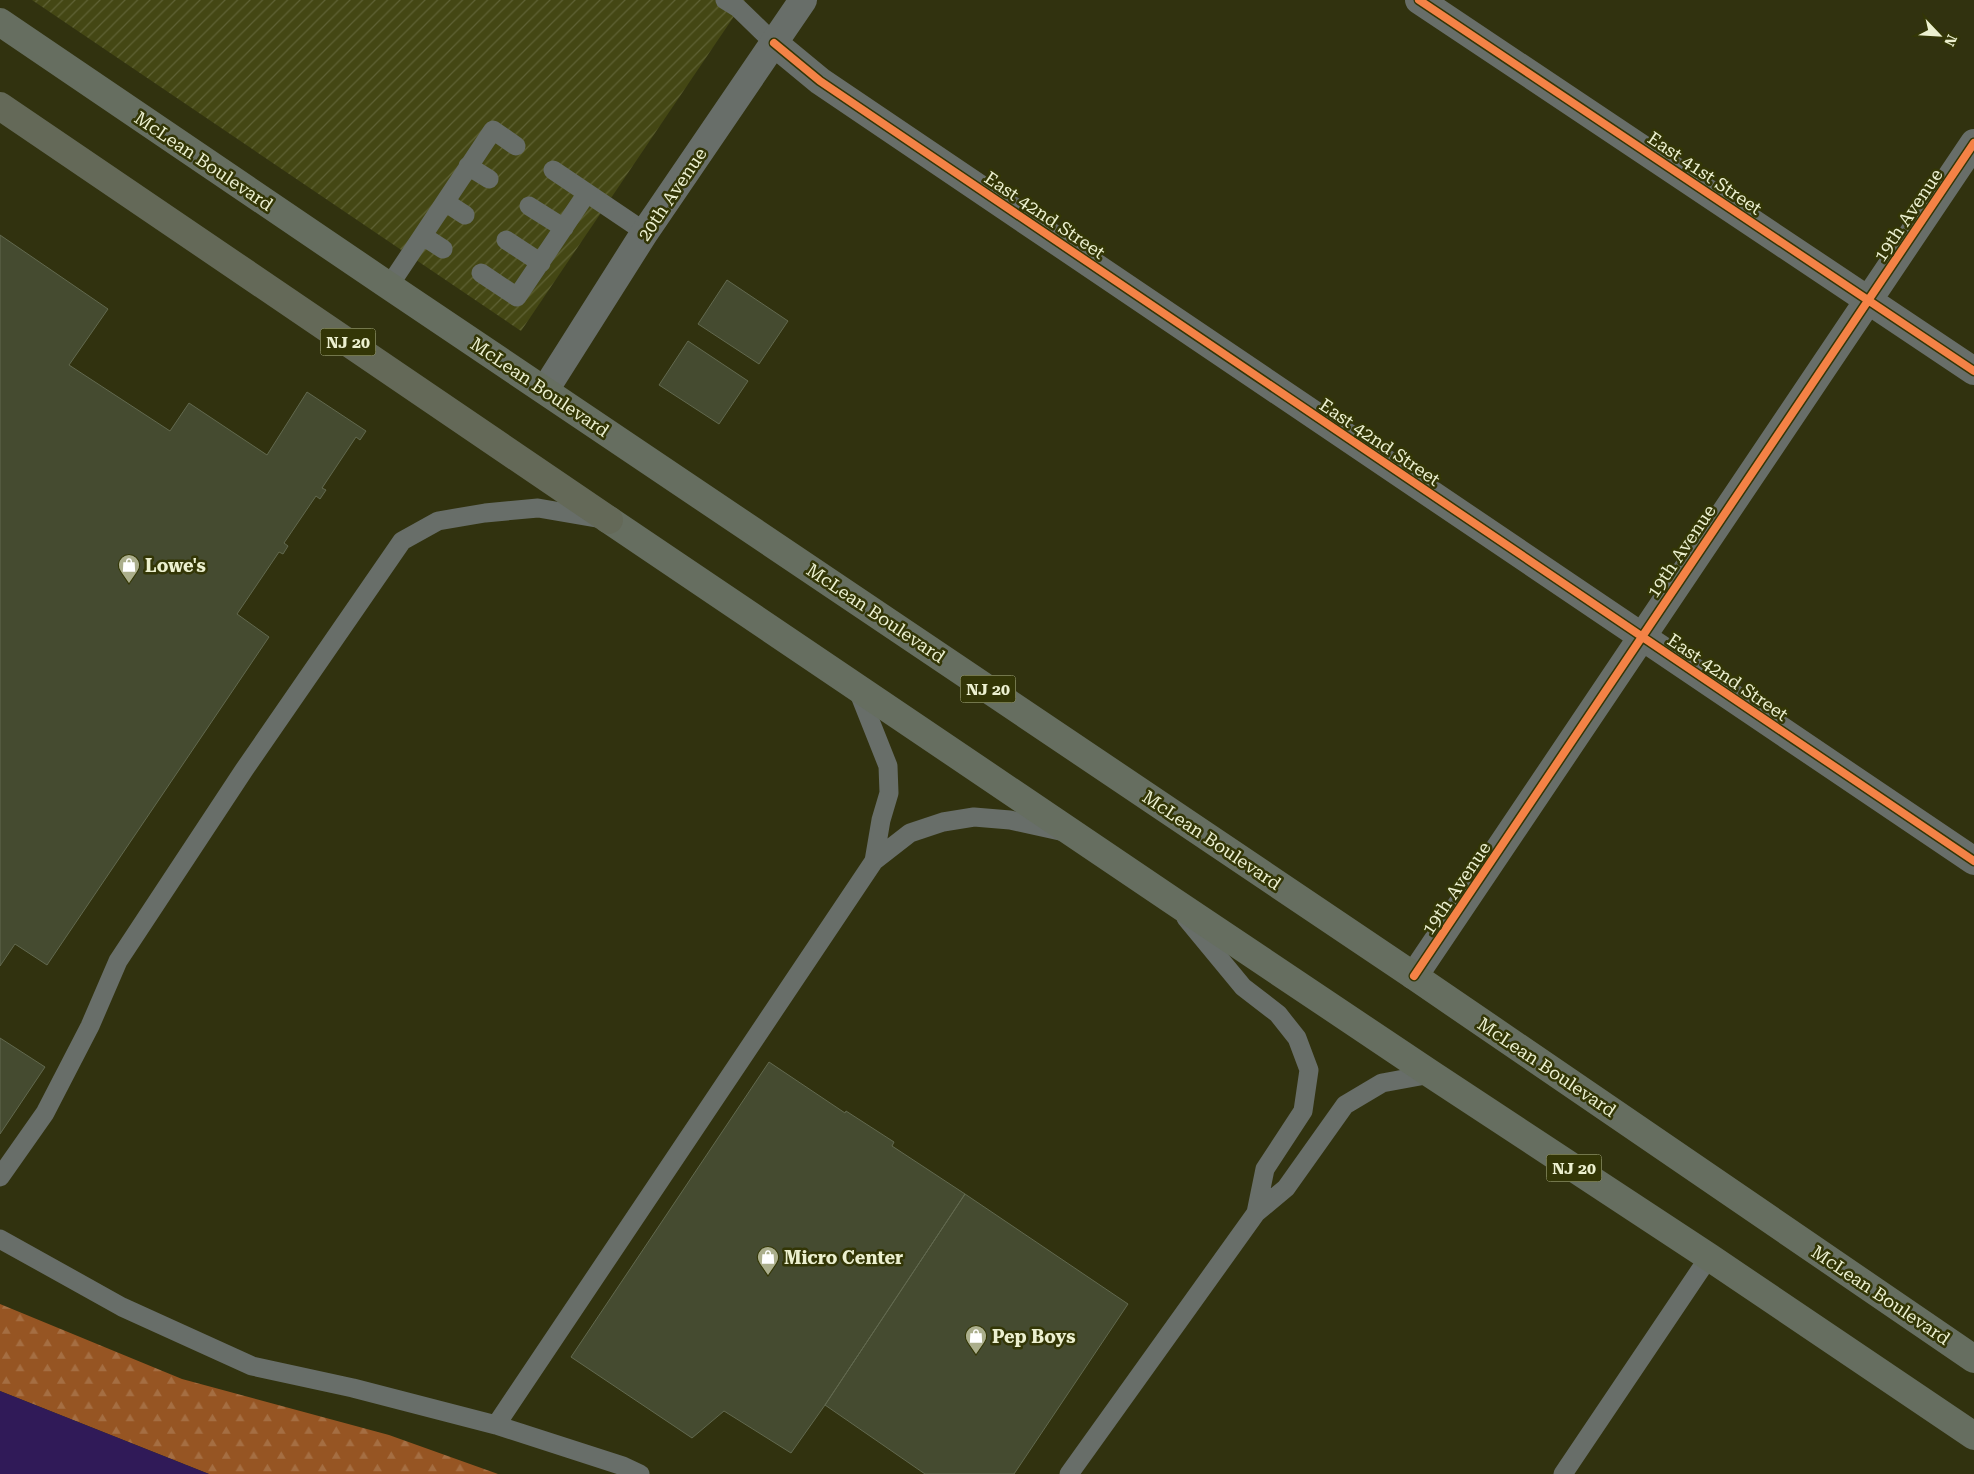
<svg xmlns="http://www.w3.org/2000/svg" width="1974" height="1474" font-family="'Roboto Serif',serif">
<defs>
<pattern id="industrial-furrows" width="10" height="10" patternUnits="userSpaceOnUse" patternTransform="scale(1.25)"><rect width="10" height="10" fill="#444714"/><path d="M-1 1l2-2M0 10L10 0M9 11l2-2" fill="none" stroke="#5f6235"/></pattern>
<pattern id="forest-firs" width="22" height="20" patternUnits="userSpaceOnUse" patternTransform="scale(1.25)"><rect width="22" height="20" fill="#965523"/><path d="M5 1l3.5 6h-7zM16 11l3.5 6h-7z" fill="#a56e42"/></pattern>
</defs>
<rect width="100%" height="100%" fill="#31320f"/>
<path fill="url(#industrial-furrows)" d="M32,0H745L521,331Z"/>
<path fill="url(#forest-firs)" d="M0,1304L182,1379L389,1435L498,1474H209L0,1391Z"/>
<path fill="#301a58" d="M0,1391L209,1474H0Z"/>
<path fill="#454b30" stroke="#62694f" d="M0,235L108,309L69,365L170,431L189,403L267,455L307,392L366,431L360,440L356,437L322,488L326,490L320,499L316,496L284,543L288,546L283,554L279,552L237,614L269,637L47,965L15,944L0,966Z
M727,280L788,321L759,364L698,324Z
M688,341L748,381L719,424L659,385Z
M0,1038L45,1067L0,1134Z
M769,1062L845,1113L846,1111L894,1142L892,1146L965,1194L825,1405L791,1453L724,1411L692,1438L571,1357Z
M965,1194L1128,1304L1014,1474H925L825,1405Z"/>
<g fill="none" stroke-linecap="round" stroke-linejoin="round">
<path stroke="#686e69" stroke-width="19" d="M725,0L738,8L774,43
M468,166L489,179
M553,170L645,232
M445,202L465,215
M529,206L564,228
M423,236L443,249
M506,240L541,263
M481,273L517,297L587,193
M389,286L493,130L516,146
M857,688L888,766L889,793L881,820L874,861
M1186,918L1243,987L1278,1014L1297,1038L1309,1070L1303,1111L1265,1169L1256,1213
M0,1177L45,1113L90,1026L118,961L244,770L402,541L438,521L485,513L538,508L602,519
M0,1239L122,1307L252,1366L353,1388L496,1425L623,1466L640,1474
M496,1425L874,861L910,833L943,822L974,817L1010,820L1060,831
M1069,1474L1256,1213L1286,1188L1345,1105L1382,1083L1431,1074
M1563,1474L1709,1257"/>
<path stroke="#686e69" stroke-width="28" d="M1419,0L1974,371
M774,43L820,81L1974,861
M545,390L645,232L803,0
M1414,976L1974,143"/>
<path stroke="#666e60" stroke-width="28" d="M0,22L389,286L1414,976L1974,1359
M609,520L1173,901L1431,1074L1709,1257L1974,1436"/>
<path stroke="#646958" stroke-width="28" d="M0,106L609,520"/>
<g stroke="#333606" stroke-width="11">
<path id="cycleway" d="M1419,0L1974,371
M774,43L820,81L1974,861
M1414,976L1974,143"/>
</g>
<use href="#cycleway" stroke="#f48246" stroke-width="8"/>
</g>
<defs>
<g id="shop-pin" transform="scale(1.125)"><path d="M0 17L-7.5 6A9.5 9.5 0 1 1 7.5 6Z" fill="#abae8c" stroke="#333606"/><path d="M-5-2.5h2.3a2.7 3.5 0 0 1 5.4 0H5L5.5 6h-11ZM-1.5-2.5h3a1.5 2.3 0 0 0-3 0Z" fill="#fff"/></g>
</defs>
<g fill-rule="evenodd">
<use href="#shop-pin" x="129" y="565"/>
<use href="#shop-pin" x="768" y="1257"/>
<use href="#shop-pin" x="976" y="1336"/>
</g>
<g text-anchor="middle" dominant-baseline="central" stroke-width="5" stroke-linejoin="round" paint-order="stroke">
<g fill="#333606" stroke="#b4b893" stroke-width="1">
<rect x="320.5" y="328.5" width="55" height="27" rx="4"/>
<rect x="960.5" y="675.5" width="55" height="27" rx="4"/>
<rect x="1546.5" y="1154.5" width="55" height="27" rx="4"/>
</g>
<g font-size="16" font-weight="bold" fill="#ecf0d0">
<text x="348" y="342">NJ 20</text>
<text x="988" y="689">NJ 20</text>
<text x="1574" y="1168">NJ 20</text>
</g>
<g font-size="18" fill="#ecf0d0" stroke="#333606">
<text transform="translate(204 161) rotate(34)">McLean Boulevard</text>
<text transform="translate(1705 173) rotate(34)">East 41st Street</text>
<text transform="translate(672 194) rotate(-56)">20th Avenue</text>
<text transform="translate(1045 215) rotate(34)">East 42nd Street</text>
<text transform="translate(1908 215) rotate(-56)">19th Avenue</text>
<text transform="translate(540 387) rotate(34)">McLean Boulevard</text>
<text transform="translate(1380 442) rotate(34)">East 42nd Street</text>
<text transform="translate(1681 551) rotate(-56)">19th Avenue</text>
<text transform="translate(876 613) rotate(34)">McLean Boulevard</text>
<text transform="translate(1728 677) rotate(34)">East 42nd Street</text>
<text transform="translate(1212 840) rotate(34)">McLean Boulevard</text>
<text transform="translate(1456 888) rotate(-56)">19th Avenue</text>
<text transform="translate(1547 1067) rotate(34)">McLean Boulevard</text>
<text transform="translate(1881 1295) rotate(34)">McLean Boulevard</text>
</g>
<g font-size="18" font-weight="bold" fill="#ecf0d0" stroke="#333606" text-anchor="start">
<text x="145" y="565">Lowe's</text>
<text x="784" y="1257">Micro Center</text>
<text x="992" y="1336">Pep Boys</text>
</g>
</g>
<g transform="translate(1939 35) rotate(115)" stroke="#333606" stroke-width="4" paint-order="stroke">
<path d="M0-4L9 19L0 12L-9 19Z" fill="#ecf0d0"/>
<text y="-8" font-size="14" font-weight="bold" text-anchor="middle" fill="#ecf0d0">N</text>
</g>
</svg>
